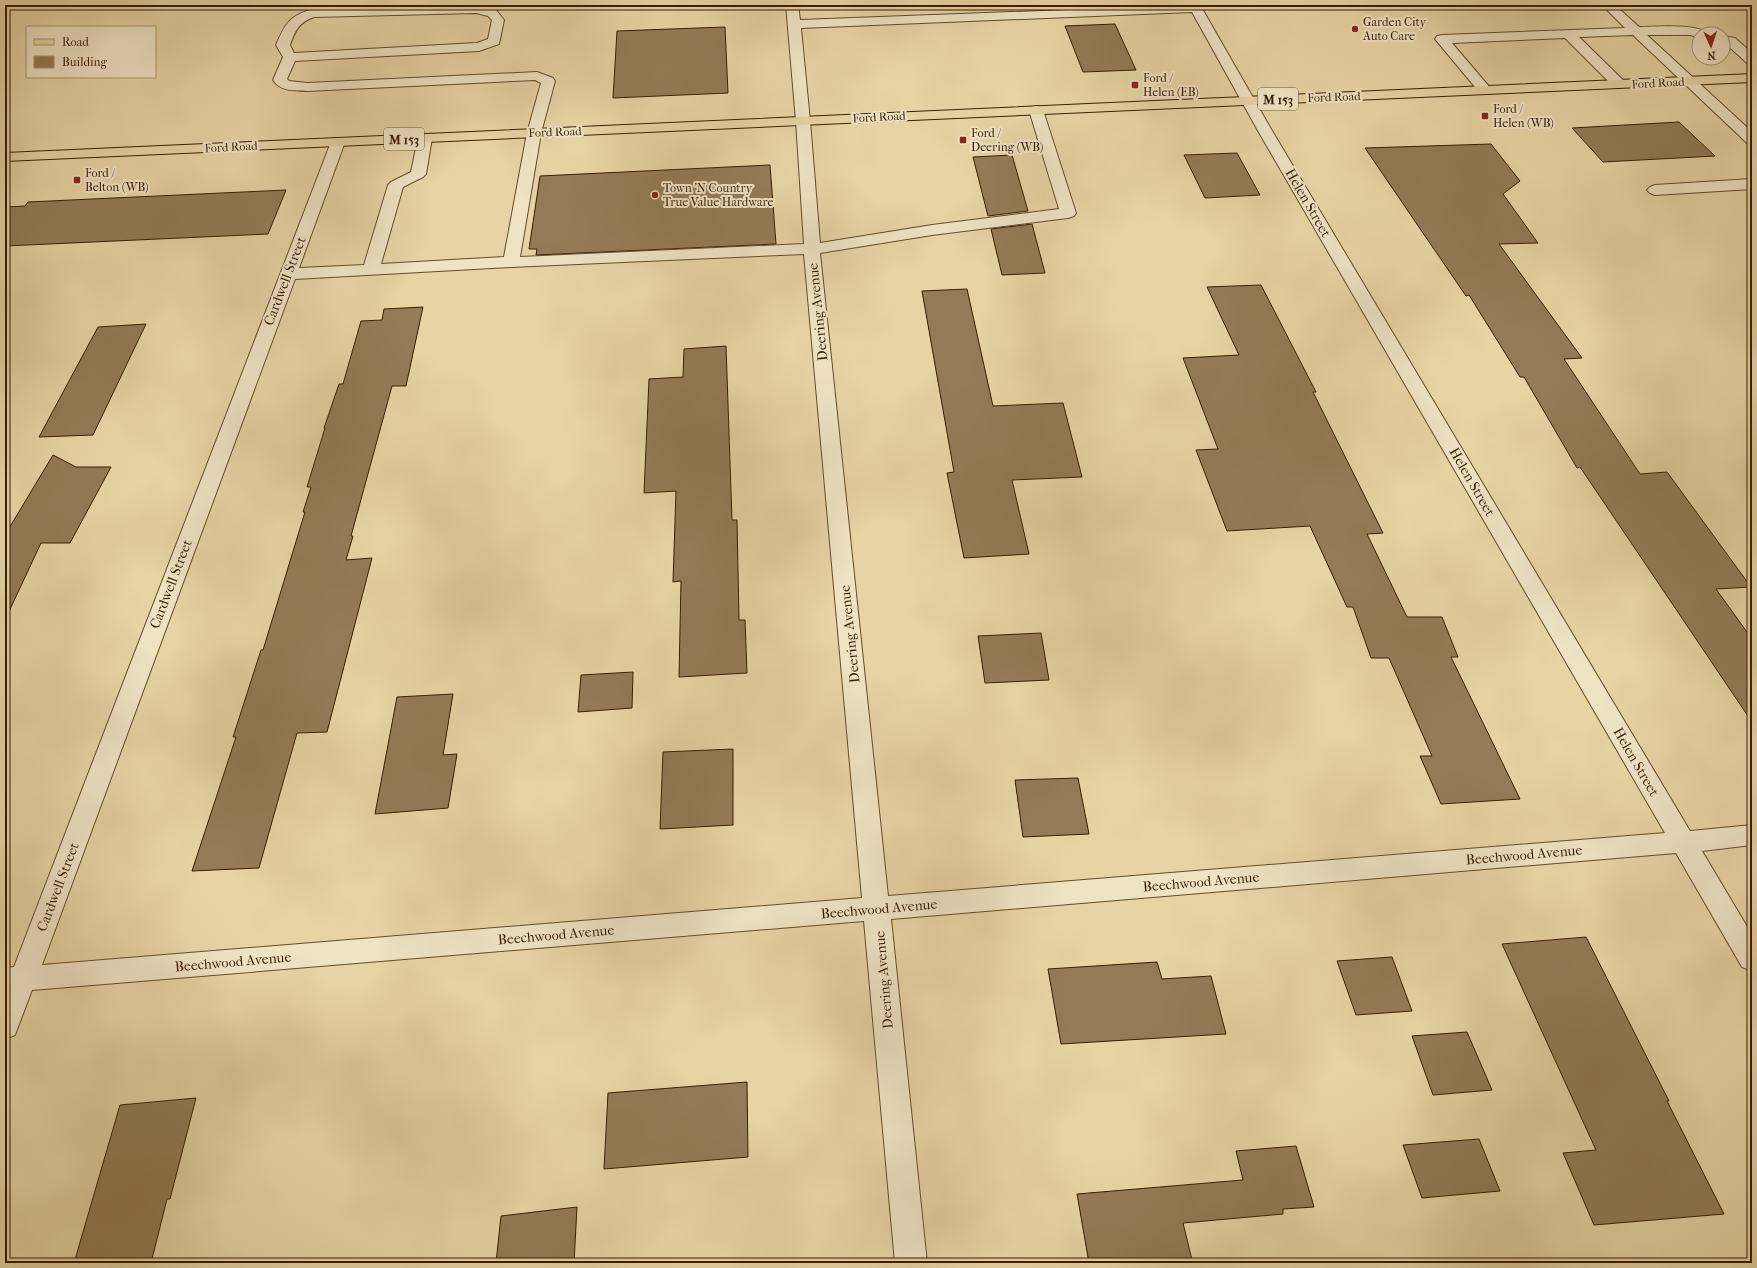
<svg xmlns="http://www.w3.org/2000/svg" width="1757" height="1268" font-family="'IM FELL French Canon',serif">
<rect width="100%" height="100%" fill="#e6d4a5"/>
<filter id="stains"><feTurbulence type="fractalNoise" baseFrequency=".005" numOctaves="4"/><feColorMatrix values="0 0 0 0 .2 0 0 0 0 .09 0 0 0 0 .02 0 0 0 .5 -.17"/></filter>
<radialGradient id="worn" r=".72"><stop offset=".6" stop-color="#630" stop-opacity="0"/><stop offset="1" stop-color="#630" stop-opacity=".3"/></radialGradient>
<path fill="#927c56" stroke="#381d00" d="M1115,24L1136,70L1083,72L1065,26Z
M725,27L728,93L613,98L617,31Z
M1679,122L1715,156L1603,162L1572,128Z
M1491,144L1520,181L1503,194L1538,243L1499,244L1582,358L1564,359L1640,474L1667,472L1751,587L1716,589L1752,639V722L1580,467L1577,468L1524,377H1520L1469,295L1466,296L1365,148Z
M1237,153L1260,195L1205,198L1184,155Z
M1012,155L1028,211L988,216L973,157Z
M770,165L776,244L536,255L537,249H529L540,176Z
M286,190L268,234L5,246V207L25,206L28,202Z
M1032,224L1045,273L1002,275L991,229Z
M1261,285L1316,392H1313L1383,533L1367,534L1407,617H1442L1458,657H1451L1520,799L1441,804L1420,756H1432L1389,658H1371L1353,607H1347L1310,526L1227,531L1196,450L1218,449L1183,358L1239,355L1207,287Z
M967,289L993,406L1063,403L1082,477L1012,480L1029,554L964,558L947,473L954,472L922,291Z
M423,307L406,386H392L351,536H353L346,560L372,558L327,732L297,733L259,868L192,871L236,737H233L261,650H263L305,512H303L311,487H307L325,428H324L339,384H343L361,321L382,320L384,309Z
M146,324L93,435L39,437L98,327Z
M726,346L732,520H737L739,620H745L747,673L679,677L681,581L673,582L676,491L644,493L649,379L683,377L684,349Z
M53,455L76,467H111L70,543H41L5,620V535Z
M1041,633L1049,680L985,683L978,636Z
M633,672L632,708L578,712L581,675Z
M453,694L443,755L457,754L448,808L375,814L397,697Z
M733,749V825L660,829L663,752Z
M1078,778L1089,834L1023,837L1015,780Z
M1586,937L1669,1101H1667L1724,1214L1594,1225L1563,1153L1596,1150L1502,944Z
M1392,957L1412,1011L1356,1015L1337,961Z
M1157,962L1162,979L1211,976L1226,1034L1061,1044L1048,969Z
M1467,1032L1492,1090L1433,1095L1412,1036Z
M747,1082L748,1157L604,1169L608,1093Z
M196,1098L170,1199H167L151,1263H74L120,1105Z
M1479,1139L1500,1191L1422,1198L1403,1145Z
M1296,1146L1314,1207L1283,1209V1214L1183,1223L1192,1260L1159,1263H1089L1077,1194L1243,1180L1236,1151Z
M577,1207L574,1263H496L501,1216Z"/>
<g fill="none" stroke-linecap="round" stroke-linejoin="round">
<g stroke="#644b29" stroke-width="2">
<path id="minor" d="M476,5L496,10L504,20L499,44L479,51L295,61L287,79L289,81L307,83L537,72L553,78L555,81L541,133L520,257L804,244L796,121L786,5H798L800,20L1200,5L1271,129L1690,831L1752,825V845L1702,851L1752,935V971L1742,967L1676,853L891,919L927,1263H895L864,921L32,990L15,1035L5,1039V968L14,967L331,142L333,139L338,138L343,139L345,142L299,268L364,265L388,185L391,182L411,172L418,138L420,135L425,134L430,135L432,138L426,174L423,177L403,187L381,264L504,257L527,133L541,83L535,80L307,91C294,90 281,92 273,80L283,57L276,45C285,24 290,15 313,9ZM1192,12L1257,129L1665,833L888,896L820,253L932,235L1068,218L1074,216L1076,213L1043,110L1041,107L1036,106L1031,107L1029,110L1059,209L932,225L820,243L810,121L801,28ZM476,13L488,16L492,20L488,39L477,43L294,53L290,45C295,31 299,22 314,17ZM804,254L862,898L42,965L295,279L511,267Z
M1602,5H1615L1639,27C1653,27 1700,23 1707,34H1699V37L1690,35H1647L1752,132V144L1747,143L1633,35L1579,37L1624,81L1626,84L1624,87H1614L1565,38L1452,43L1492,90L1490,93H1480L1435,39L1437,36L1442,35L1625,28Z
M1723,36L1735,38L1752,53V64L1747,63L1726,44H1723Z
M1752,179V189L1655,195L1650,193L1647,190L1650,187L1655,185Z"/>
</g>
<g stroke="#381d00" stroke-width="2">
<path id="major" d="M1752,74V82L5,161V153Z"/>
</g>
<use href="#minor" fill="#efe3c4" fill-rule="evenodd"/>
<use href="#major" fill="#e6d4a5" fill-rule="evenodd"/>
</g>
<g fill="#8f2418" stroke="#efe3c4" stroke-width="1.5">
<circle cx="1355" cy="29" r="4"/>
<rect x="1131" y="81" width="8" height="8" rx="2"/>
<rect x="1481" y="112" width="8" height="8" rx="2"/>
<rect x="959" y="136" width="8" height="8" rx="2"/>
<rect x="73" y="176" width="8" height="8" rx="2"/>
<circle cx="655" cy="195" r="4"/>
</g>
<g text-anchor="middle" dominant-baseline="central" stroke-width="4" stroke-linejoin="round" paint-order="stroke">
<g font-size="12" fill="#381d00" stroke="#efe3c4" text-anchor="start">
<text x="1363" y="22">Garden City<tspan x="1363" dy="14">Auto Care</tspan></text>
<text x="1143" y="78">Ford /<tspan x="1143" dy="14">Helen (EB)</tspan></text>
<text x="1493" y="109">Ford /<tspan x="1493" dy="14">Helen (WB)</tspan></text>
<text x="971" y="133">Ford /<tspan x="971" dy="14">Deering (WB)</tspan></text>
<text x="85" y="173">Ford /<tspan x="85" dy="14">Belton (WB)</tspan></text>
<text x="663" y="188">Town 'N Country<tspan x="663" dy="14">True Value Hardware</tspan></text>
</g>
<g font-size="12" fill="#381d00" stroke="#efe3c4">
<text transform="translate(1658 83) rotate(-3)">Ford Road</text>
<text transform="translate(1334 97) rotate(-2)">Ford Road</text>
<text transform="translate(879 117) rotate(-3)">Ford Road</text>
<text transform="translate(555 132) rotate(-2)">Ford Road</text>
<text transform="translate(231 147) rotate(-3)">Ford Road</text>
</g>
<g fill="#efe3c4" stroke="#6f583b" stroke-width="1">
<rect x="1258" y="88" width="40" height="22" rx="3"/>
<rect x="384" y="128" width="40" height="22" rx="3"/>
</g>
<g font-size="13" font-weight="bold" fill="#381d00">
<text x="1278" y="99">M 153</text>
<text x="404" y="139">M 153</text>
</g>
<g font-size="14" fill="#381d00" stroke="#efe3c4">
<text transform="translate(1308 203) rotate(60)">Helen Street</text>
<text transform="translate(285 281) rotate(-69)">Cardwell Street</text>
<text transform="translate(818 312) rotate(-96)">Deering Avenue</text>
<text transform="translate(1472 482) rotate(60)">Helen Street</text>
<text transform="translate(171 584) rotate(-69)">Cardwell Street</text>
<text transform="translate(850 634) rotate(-96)">Deering Avenue</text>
<text transform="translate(1636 762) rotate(60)">Helen Street</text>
<text transform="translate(1524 855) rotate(-5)">Beechwood Avenue</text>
<text transform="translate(1201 882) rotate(-5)">Beechwood Avenue</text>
<text transform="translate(58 887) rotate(-69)">Cardwell Street</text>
<text transform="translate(879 909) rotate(-5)">Beechwood Avenue</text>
<text transform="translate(556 935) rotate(-5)">Beechwood Avenue</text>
<text transform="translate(233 962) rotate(-5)">Beechwood Avenue</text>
<text transform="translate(884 980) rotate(-95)">Deering Avenue</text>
</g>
</g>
<rect width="1757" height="1268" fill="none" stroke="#e6d4a5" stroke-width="20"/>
<rect x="6" y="6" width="1745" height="1256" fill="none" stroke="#381d00" stroke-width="2"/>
<rect x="10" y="10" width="1737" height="1248" fill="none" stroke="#381d00"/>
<rect x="26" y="26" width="130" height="52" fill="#efe3c4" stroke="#a69476"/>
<rect x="34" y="39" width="20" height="6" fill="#e6d4a5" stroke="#a69476"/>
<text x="62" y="46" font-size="12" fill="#381d00">Road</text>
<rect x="34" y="56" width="20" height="12" fill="#927c56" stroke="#a69476"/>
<text x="62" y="66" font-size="12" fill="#381d00">Building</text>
<g transform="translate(1711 46) rotate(177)"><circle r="19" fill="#efe3c4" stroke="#a69476"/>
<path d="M0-3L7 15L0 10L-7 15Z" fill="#8f2418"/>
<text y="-6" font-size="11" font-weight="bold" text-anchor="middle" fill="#381d00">N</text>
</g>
<rect width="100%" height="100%" filter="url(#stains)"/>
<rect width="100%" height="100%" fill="url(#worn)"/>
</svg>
